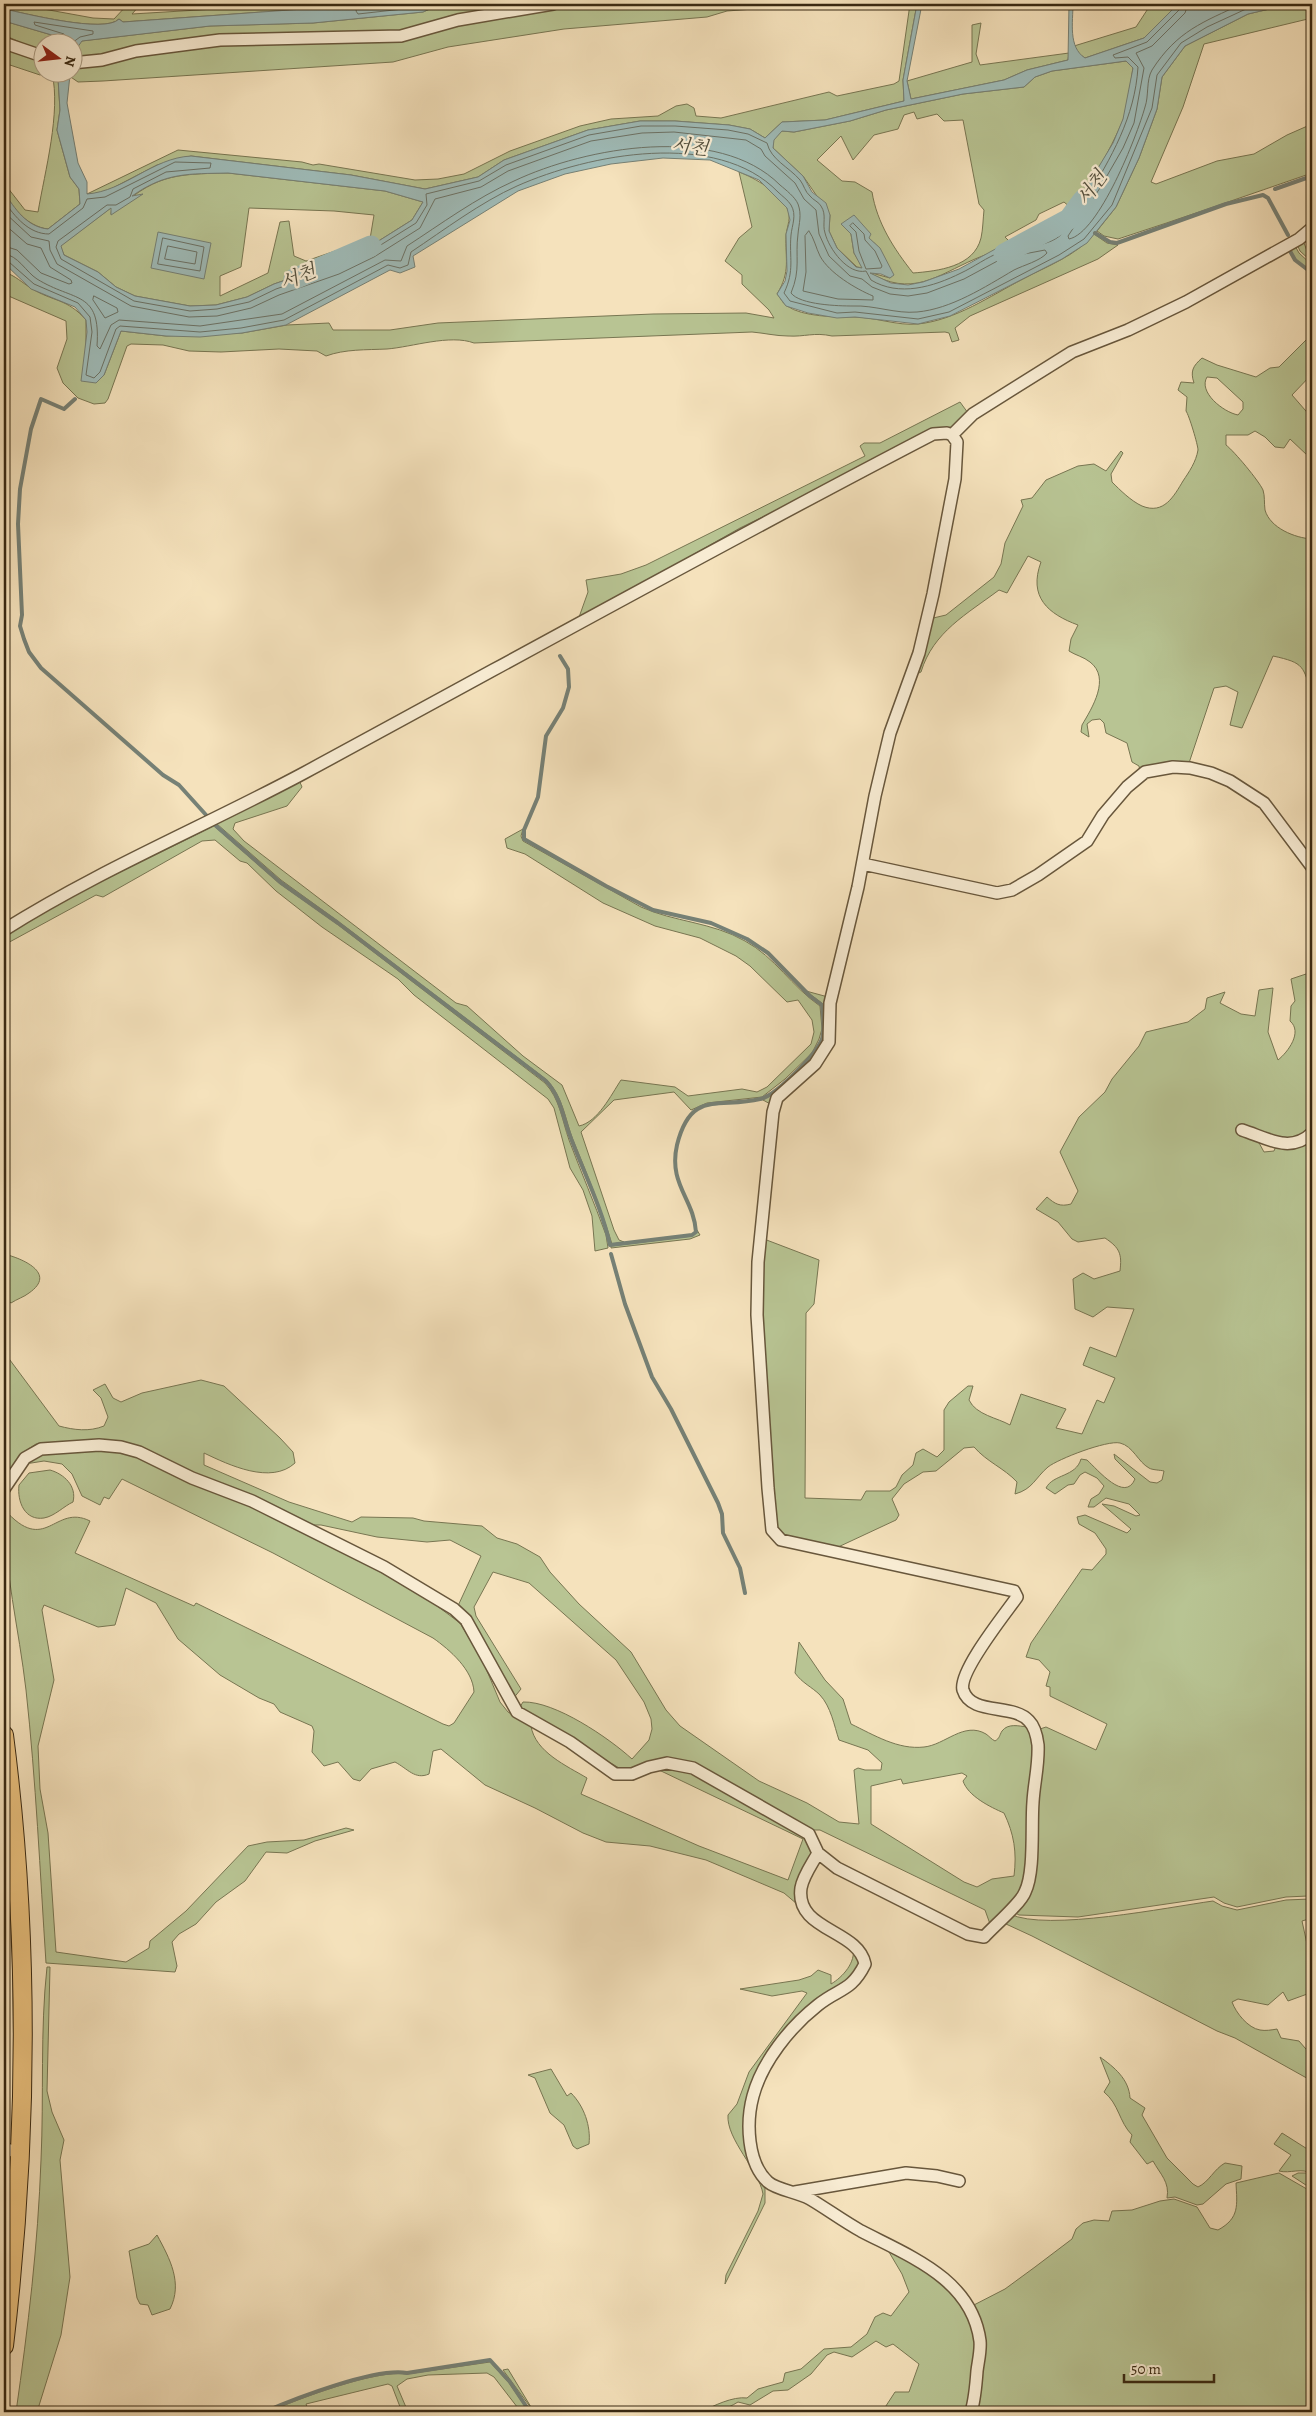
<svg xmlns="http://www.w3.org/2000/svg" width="1316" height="2416" font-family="Alegreya,'Noto Serif KR',serif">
<rect width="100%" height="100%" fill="#f5e2bc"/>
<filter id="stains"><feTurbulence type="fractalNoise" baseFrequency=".004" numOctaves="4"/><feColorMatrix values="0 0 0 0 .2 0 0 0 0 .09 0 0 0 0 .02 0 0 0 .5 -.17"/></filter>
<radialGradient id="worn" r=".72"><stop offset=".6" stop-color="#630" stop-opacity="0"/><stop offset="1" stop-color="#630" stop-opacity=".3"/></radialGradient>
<path fill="#b8c493" stroke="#787652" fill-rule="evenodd" d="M4,4H16L93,18L114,19L128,4H141L132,14L298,4H373L123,22L119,19C105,34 24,13 4,9Z
M455,4H536L402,32L262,34L104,56L73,58V48H77L81,41L210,26L313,23L423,12L432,8Z
M568,4H821L727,11L707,17L564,29L448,47L393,62L103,81L78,82L65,73L72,72L73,65L220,41L403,38L458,22Z
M910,4H917L903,80L904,101L825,120L782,122L765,138L750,129L729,125L675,121H640L588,130L504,160L478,177L425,189L351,175L191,156L157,165L103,193L87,194L178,150L302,162L313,165L319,164L415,180L438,179L464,174L510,151L580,126L611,119L658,116L676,106L687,104L694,108L696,116L721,118L829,92L837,96L894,84L899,81Z
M1151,4H1178L1144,38L1085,58L1076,52L1074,46L1136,27Z
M1291,4H1312V18L1204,44L1183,107L1151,182L1156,184L1217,161L1254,154L1287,135L1312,124V173C1248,195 1183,218 1118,239L1104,236L1097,231L1116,207L1139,158L1157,109L1162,77L1185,46L1248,14Z
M4,21L62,38L63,42H42V52L4,35Z
M981,23L976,54L980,65L1069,53L1068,60L1027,70L1004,80L911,99L907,81L972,62V25Z
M4,45L42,59V72L45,73L40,75L4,63Z
M1126,61L1133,68C1130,85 1129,104 1123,120C1115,141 1074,218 1057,231C1048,238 1040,238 1029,241C1011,245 992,252 975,259C936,276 912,298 868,272L890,278L893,275C879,250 882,240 851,234L854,253L863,268L857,267L837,248L829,231L830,215L803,176L773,148V140L782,131L794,132L850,121L886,110L963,94L1024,87L1035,77L1052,71ZM914,112L917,119L937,114L944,121L963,120L979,204L984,210C983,219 983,229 981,238C974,267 938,271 913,273C894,249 877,223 872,192L855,182L842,181L817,160L841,136L853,160L874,135L898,129L904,115ZM1064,202L1071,208C1048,232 1040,234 1009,241L1005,237L1036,220L1039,214Z
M52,73H61L58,78L60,110L57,130L70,177L79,189L80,204L48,229C28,227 4,204 4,183L25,210L38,212C45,171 61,112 52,73Z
M739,172C755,178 779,192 787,208C792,217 787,226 786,235C785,259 791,271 777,294C780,297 783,304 787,306C803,317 835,317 854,317C875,317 897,326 918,324C956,320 990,296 1023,279C1047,266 1076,256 1094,234L1107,243L1118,245L1098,259L970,316L955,328L959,340L952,342L949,333L945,332L832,336C814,332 805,337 788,336C776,336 764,333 752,332L474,343C450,334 412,347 387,349C366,350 345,349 326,356L317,351L279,349L221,352L189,351L163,345L131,344L127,346L108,399L105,403L94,404L78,398L63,383L57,368L67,339L66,321L4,294V272C16,276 21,282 31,288C53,302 67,298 86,320V348L104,375L121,331L166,336L242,333L287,325L329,323L333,330H390L438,323L653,314L746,313L774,318L769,310L742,284V275L725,261L739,238L752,227Z
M228,173L385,191L423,202L412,220L369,247L335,263L274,284L247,297L216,305L190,306L135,296L116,287L98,272L64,255L60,246L112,207L111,214C155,175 172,174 228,173ZM249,208L334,211L374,215L370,239L306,261L294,256L289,221L280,222L268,273L220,296V276L241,267Z
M1312,231V237L1304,243L1307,251L1312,255V262L1300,251L1296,242Z
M1294,244L1299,253L1312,265V272L1304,268L1289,251Z
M1312,334V374L1292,395L1312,418V451L1308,456L1290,439L1284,448L1275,447L1265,437L1255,431L1248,435H1226V445C1234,451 1259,481 1263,490C1265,496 1264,503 1265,510C1270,528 1295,538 1312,539V696C1303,666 1305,663 1273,656L1242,728L1230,725L1238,692L1226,686L1214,688L1189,763L1140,771L1139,766L1132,762L1127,743L1106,733L1104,723L1100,719L1092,720L1087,724L1089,737L1081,732L1082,725C1092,708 1111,678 1090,662C1084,657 1075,655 1069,651L1071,639L1078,625C1048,614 1028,597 1041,562L1028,556L1007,593L999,590C967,614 933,632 921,672L912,676L929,619L946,615L994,577L1001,564L1005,543L1023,506L1021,500L1032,498L1046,480L1078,466L1094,464L1106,471L1121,451L1123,453L1111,474L1112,482C1120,490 1131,501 1142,506C1164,515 1174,496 1183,481C1189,472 1196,462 1198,450C1198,445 1189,415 1186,411L1187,397L1178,390L1181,382L1194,383C1190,371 1193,366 1202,358L1217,365L1256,377L1270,368L1279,367ZM1207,377L1217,378L1243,402V409L1238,415C1223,412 1198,392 1207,377Z
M960,402L968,413L952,428H945L740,528L578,620L588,592L586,580L621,574L646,565L865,456L860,446L864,443H880Z
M299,780L302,787L287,806L235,823L233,829L244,841L456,1003L467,1006L523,1056L562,1085L579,1126C598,1122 611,1095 621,1080L675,1087L688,1096L742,1089L757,1092L767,1087L811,1044L814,1032L812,1020L798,1000L787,1002L750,966L736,956L700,938L655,926L603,903L525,854L507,848L505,839L523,829L521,836L523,841L641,907C674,922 712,922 745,941C775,957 792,987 820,1006L822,1029L819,1039L812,1053L785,1079L762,1097L707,1103L691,1110L674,1092L614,1100L581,1132L614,1230L619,1240L624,1242L612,1244C601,1208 587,1174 573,1140C565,1119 563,1097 547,1080L339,922L281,880L217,824V822Z
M214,826L279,883L337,924L545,1083C560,1099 562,1120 569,1140C581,1172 594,1202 606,1235L608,1248L595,1251L592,1216L583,1190L570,1168L554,1108L548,1099L414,995L398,979L322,927L276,891L247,863L240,861L215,840L202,841L103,897L96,895L4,945V935L44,910Z
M1312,972V1130L1306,1136L1258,1141L1264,1152L1274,1151L1276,1146L1312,1135V1887L1308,1896L1286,1897L1237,1907L1224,1903L1214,1897L1078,1917L1019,1915L1012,1911L1029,1893L1037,1730L1046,1727L1096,1750L1107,1724L1050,1696V1687L1046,1686L1050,1672L1039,1660L1026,1657L1031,1643L1082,1569L1092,1570L1106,1554V1549L1095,1533L1079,1524L1077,1517L1085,1515L1127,1533L1131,1529L1102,1504L1114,1506L1136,1516L1140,1515L1129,1504L1106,1498L1094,1507H1088L1091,1499L1099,1494L1104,1486L1097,1478L1085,1472L1080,1475L1074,1484L1068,1485L1055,1494L1046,1488C1053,1474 1076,1477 1081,1459L1087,1460C1098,1470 1125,1503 1135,1479L1115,1459L1114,1454L1150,1482L1157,1483L1162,1480L1164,1471C1160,1470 1152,1470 1149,1468C1138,1462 1133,1446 1120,1443C1107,1440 1058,1459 1048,1467C1035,1478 1033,1489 1015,1494L1017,1482C1004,1468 987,1462 974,1447L964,1448L936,1471L923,1472L904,1484L892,1499L899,1515L896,1520L836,1548L782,1535L775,1524L760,1315L764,1239L819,1260L814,1304L806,1313L805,1498L861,1500L866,1491H890L896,1487L902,1475L913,1465L916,1453L923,1449L937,1457L944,1450V1410L949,1402L968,1386H973L969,1400C976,1415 998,1418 1010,1425L1021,1394L1066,1409L1056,1428L1082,1434L1097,1400L1104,1403L1115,1378L1083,1365L1090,1347L1116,1357L1134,1309L1107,1307L1093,1317L1075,1309L1073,1279L1083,1273L1094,1279L1120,1271C1122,1254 1120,1248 1105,1238L1078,1242L1072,1239L1058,1222L1036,1209L1047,1197C1055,1204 1060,1207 1071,1204L1078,1191L1060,1152L1079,1117L1105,1092L1112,1079L1139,1046L1146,1032L1188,1022L1205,1009L1207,998L1225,992L1220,1003L1241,1014L1255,1016L1259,990L1273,988L1268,1032L1278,1060C1288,1052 1303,1032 1290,1021L1291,1006L1295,1001L1291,979Z
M806,991L828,997V1039L814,1061L772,1105L763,1100C786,1083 819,1062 825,1032C826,1023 824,1013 823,1004Z
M697,1230L700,1235L690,1239L611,1248V1246L692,1236Z
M4,1254C21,1258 58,1273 29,1293C24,1297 17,1299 11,1303L4,1298Z
M4,1352L59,1426C74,1430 89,1432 104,1426L108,1417L101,1398L93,1390L105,1384L113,1398L121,1402L142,1393L201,1380L224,1386L280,1438L293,1452L295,1463C271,1485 229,1465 204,1453V1465L289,1502L352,1522L361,1517L413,1518L424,1521L482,1526L497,1538L517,1544L540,1557L550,1572L579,1604L631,1652L666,1710L680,1726L759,1781L807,1803L839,1822L859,1824L854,1770L858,1768L865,1770H881L882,1763L868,1750L839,1740C834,1725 831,1707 820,1695C812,1687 802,1683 795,1673L799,1642L825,1680L843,1699L851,1724C874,1735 898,1750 924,1747C945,1745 964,1721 986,1734C989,1736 991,1739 995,1741C1000,1738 999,1736 1002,1731C1008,1723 1019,1726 1027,1727L1035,1740L1027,1877L1021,1892L990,1924L985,1910L820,1830H811L698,1766L631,1771L621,1769L518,1710L523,1702C555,1701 609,1738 632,1759L649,1740L652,1729L651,1719L644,1702L616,1660L529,1583L493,1572L474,1607L476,1616L521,1689L512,1700L457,1608L481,1556L450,1540L427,1542L377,1537L321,1525H308L98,1441L36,1444L22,1453L4,1479ZM962,1773L967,1776L963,1781C968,1796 990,1807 1004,1813C1014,1834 1017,1852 1014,1876L992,1879L977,1887L964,1882L871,1824V1786L901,1779L903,1784Z
M51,1451H124L250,1506L341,1550L425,1597L460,1623L482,1659L500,1702L508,1712L531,1726C535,1752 567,1766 587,1778L581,1794L699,1846L788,1880L803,1839L659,1770L669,1767L692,1772L807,1835L814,1850L797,1904L784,1893L706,1860L650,1846L606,1842L583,1833L535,1808L485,1785L441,1749L433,1751L429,1774C415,1780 408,1769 395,1762L371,1769L360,1781L353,1779L338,1762L324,1766L312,1752L314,1731L312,1726L280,1712L274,1704L259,1698L220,1675L178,1639L156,1603L126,1588L115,1625L98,1627L44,1605L42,1610L54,1680L38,1746L40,1789L48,1833L56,1952L126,1962L149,1948L150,1941L186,1911L248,1846L267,1842L304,1840L346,1828L354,1830L315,1841L287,1853L266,1852L245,1881L216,1902L196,1924L179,1934L172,1942L177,1966L175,1972L46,1963C40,1872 36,1781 26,1690C19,1629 4,1570 4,1509C46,1557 54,1503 90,1521L75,1553L194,1606L196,1603L443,1724L449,1726L454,1723L474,1692C473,1670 450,1650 433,1638L273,1553L122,1479L109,1499L104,1497L100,1505L82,1496L72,1474L62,1464L44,1461L25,1464L29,1459Z
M50,1470C64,1474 77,1486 73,1502C64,1506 55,1516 44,1518C25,1521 17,1502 19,1485L29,1473Z
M1312,1895V1918L1302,1921L1312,1967L1310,1993L1288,2001L1283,1992L1268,2005L1238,1999L1232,2002C1236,2013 1248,2028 1260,2030C1265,2031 1272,2030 1277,2029L1281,2038L1299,2041L1312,2056V2081L1235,2038L1217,2031L1032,1936L1006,1924L997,1929L1010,1914C1046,1932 1169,1907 1213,1901L1222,1906L1237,1910L1286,1900L1310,1899Z
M853,1948L860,1965L855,1976L815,2000L776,2044L745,2114L765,2188V2203L725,2284L726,2275L758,2211L763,2194C759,2170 726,2139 728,2115L737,2104L749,2072L807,1993L802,1991L772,1996L740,1989L799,1980L811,1976L818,1970L831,1975V1984C843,1977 856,1962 853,1948Z
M47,1967H50L47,2091L52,2112L64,2140L60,2160L70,2277L61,2335L37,2412H16C28,2328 38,2245 41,2160C44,2096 40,2031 47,1967Z
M1100,2057C1114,2067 1129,2079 1130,2098L1145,2108L1142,2115L1167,2158L1193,2184L1198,2187C1209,2182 1214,2169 1225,2163L1242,2166L1241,2179L1226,2184L1203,2204L1197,2205L1175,2197L1167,2198C1170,2182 1160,2174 1153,2161L1147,2164L1130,2142L1132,2135C1119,2122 1119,2104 1104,2092L1110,2082Z
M551,2069L567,2096L571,2093C584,2106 591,2126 589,2144L577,2149L573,2146L564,2125L550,2113L535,2078L528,2075Z
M1282,2133L1312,2152V2174C1302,2167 1290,2174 1279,2171L1291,2155L1274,2144Z
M1279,2173L1312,2192V2412H974L982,2342L970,2307L1005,2289L1035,2267L1072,2239L1076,2229L1083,2223L1094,2220L1109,2221L1112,2211L1132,2210L1160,2201L1174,2199L1197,2207L1210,2228L1218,2230C1240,2218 1237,2205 1236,2183Z
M1298,2173H1307L1312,2176V2189L1292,2176Z
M157,2235C170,2259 183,2283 170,2309L152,2315L148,2305L140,2304L137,2298L129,2251L149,2244Z
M886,2247L928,2269L966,2308L977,2341L969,2412H882L895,2392H909L919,2364L893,2344L886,2347L876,2341L852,2357L834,2352L827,2355L811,2374L788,2390L773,2391L750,2405L738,2402C725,2410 716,2412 701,2412C713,2406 733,2396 747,2398L758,2389L783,2382L785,2373L801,2369L824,2349L851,2347L867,2334L875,2317L883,2313L891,2316L909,2292L902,2274Z
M490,2362L509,2383L529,2412H521L494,2377L487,2373L428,2375L407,2379L397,2386L408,2412H402L392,2386L388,2384L306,2404L309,2412H268C298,2399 376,2369 407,2374Z
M508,2369L534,2412L503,2370Z"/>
<path fill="#9fbcb9" stroke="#768176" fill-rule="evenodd" d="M373,4H455L432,8L423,12L313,23L210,26L82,41L77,48H73L72,42H63L62,38L4,21V9C24,13 105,34 119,19L123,22Z
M917,4H922L907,81L911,99L1004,80L1027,70L1068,60L1069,4H1073C1073,22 1068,47 1085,58L1144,38L1178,4H1291L1248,14L1185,46L1162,77L1157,109L1139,158L1116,207L1087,243L1062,259L950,316L918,324L855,317L837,318L808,313L786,306L777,294L785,281L787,271L786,234L790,220L787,208L759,180L710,160L663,158L611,164L565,174L518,191L413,256L415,267L400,273L390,270L286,325L242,333L200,337L166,336L121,331L104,375L96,383L81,381L87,332L86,320L75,307L31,289L4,263V192C15,209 27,227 48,229L80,204L79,189L70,177L57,130L60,110L58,78L61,73L70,75L67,103L78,163L87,182V194C125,191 152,158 191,156L351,175L425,189L478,177L504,160L588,130L640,121H675L729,125L750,129L765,138L782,122L825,120L904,101L903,80ZM1126,61L1133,68L1123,119L1113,143L1074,208L1058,230L1045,239L999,247L959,269L923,282L908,285L891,283L870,273L881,274L890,278L894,275L880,248L869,238L871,234L854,215L841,224L851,234L854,253L862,268L856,267L837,248L829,231L830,215L826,203L812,192L803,176L773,148L774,140L782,131L794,132L850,121L886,110L963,94L1024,87L1035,77L1052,71ZM228,173L385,191L423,202L412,220L369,247L335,263L274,284L247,297L216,305L190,306L135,296L116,287L98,272L64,255L61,246L111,208V215L143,194L132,196C166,172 189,174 228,173Z
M158,232L211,243L204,279L151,268Z"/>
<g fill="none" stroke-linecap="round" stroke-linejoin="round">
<path stroke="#6c7266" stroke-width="1" d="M358,4L356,11L358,14L421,7L428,4
M1188,4L1185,13L1152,46L1136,53L1144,68L1134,123L1123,148L1100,188L1068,236L1069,239C1099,233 1137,136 1145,107C1149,96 1146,80 1152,70C1177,31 1203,22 1242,4
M68,42L64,34L35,25L34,22L93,31V34L80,37L72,43
M4,201C15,217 29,234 49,234L83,208L87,199L105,197L175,162L211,163L210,168L166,172L133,189L130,197L116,205H107L58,241L56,247L61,259L134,301L190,311L217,309L249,302L276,289L337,268L371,251L416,223L427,205L426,194L479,181L506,165L589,135L641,126H675L728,130L748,134L767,143C771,160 789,167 800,180C804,185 805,192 810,196C813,200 819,202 821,206C827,215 822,224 825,233C829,249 848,275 866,271L871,280C899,297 933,287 961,273C974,267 987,257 1001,252C1021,245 1046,249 1062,234C1072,225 1079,211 1086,199C1111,158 1135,117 1138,67L1128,57L1115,58L1113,55L1147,42L1180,9L1181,4
M4,212L31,237L49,241L50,250L57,264L131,306L189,317L217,316L251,308L279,295L339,274L374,257L420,228L435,199L481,187L508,171L591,141L642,133L674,132L746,140L761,149L765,156L795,183L804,199L816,210L819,234L829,256L850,276L862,279L872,287L890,294L908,296L927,293L964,279L1003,258L1045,250L1047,253C1040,261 1024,265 1014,270C985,287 951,309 917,312C896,314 874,305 853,306C839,306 800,305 791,293C801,269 795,257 798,234C799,223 802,215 798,204C795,197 786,190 780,185C718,123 586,147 514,181C476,198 441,224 407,246L401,261L385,260L282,314L200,326L119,320L111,325L100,349L97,346C101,290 74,302 37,279C26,272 18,255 4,254
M853,223L864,234L865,240L875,251L882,266L881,268L866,269L859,251L856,232L850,226Z
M4,224L27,244L41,248L50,267L71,280L72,283L69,284L41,273L17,250L4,246
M809,231C814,238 816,248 820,256C829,273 856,289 873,296V300L838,299L803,291L806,272L805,236Z
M163,238L204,247L200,271L158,264Z
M168,246L197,252L195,264L165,259Z
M4,260L9,262L34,284L78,303L90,317L92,332L86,375L94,378L100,372L116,329L120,326L200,332L241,328L284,320L388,265L400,268L408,265L411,252C444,230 481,202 517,186C589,154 717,129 778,192C782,196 788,200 791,205C797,215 792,225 791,235C789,258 795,270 784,293L790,301L837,313L855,312L918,319L949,312L1059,255L1084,239L1112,205L1152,108L1157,75L1181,43L1207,27L1246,9L1269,4
M94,296L117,308L118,312L105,318L93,300Z"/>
<path stroke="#768176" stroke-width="4" d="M1275,189L1312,176
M1095,233L1110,242L1117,243L1226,204L1263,195L1268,198L1288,235
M1290,251L1295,260L1312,273
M75,399L64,409L41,399L31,429L20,489L18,524L22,615L20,626L24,639L29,652L41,668L163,775L179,785L207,816
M215,825L280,882L338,923L546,1081C562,1098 563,1120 572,1141C585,1175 602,1209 610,1245L692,1235L696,1232C694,1199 668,1184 677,1145C691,1089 719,1109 760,1099C776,1096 816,1054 822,1039C825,1028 823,1016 822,1005L810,996L768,953L747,939L711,923L653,910L606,886L524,839V830L538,797L546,736L563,708L569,687L568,669L560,656
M611,1254L625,1304L652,1377L671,1409L718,1503L722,1514L723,1533L740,1568L745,1593
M264,2412C294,2399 376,2367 407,2373L490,2360L510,2382L530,2412"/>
<path stroke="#9fbcb9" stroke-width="21" d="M1004,254L1069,219L1083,200
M294,279L371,246"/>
<g stroke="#68573c" stroke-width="14">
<path id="minor" d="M4,43L42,56
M72,63L102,60L136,51L220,40L401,36L458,20L553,4
M952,435L973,414L1072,352L1128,330L1186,302L1299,239L1312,228
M863,864L997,893L1012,890L1038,875L1087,841L1103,815L1127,787L1145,772L1173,767L1190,768L1211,773L1230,781L1264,803L1312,867
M4,930C99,870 205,826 304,773C513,660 721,544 933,434L947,433L952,435L957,442L955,479L933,594L919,653L890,733L875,796L858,887L830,1003L829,1042L815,1064L777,1098L773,1112L758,1262L757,1315L768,1488L772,1530L781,1540L1014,1591L1017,1597C1005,1614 958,1672 963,1690C971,1716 1013,1703 1029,1721C1035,1727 1037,1737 1038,1745C1039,1765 1034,1783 1033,1802C1031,1826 1035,1872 1025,1892C1021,1903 994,1926 984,1937L968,1934L837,1868L818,1853L809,1834L693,1768L667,1763L649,1767L632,1774H615L570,1742L517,1712L466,1620L454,1609L384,1567L252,1501L192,1478L139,1452L121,1447L99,1445L41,1449L25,1458L4,1489
M1242,1130C1267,1138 1290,1154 1312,1133
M818,1853C812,1864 803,1876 801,1888C795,1931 858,1929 865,1964C851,1992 839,1988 818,2005C790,2027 762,2062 753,2096C746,2122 747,2163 768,2182C777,2190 798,2192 810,2199C827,2209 843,2221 861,2231C909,2256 972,2279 980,2341C981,2351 978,2362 977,2371C976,2385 975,2399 971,2412
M4,2148L21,2154
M795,2192L906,2173L937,2176L959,2181"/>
</g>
<g stroke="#392912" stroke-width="20">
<path id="trunk" d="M4,1735C30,1938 28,2143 4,2346"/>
</g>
<use href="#minor" stroke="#f8ecd3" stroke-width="11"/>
<use href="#trunk" stroke="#eac17e" stroke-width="18"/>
</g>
<g text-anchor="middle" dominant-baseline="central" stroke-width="4.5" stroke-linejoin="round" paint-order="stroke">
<g font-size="19" font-style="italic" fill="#524e3c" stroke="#f8ecd3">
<text transform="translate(690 147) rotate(6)">서천</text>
<text transform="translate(1092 188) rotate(-54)">서천</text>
<text transform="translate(298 277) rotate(-22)">서천</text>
</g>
</g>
<rect width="1316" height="2416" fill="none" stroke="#f5e2bc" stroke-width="20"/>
<rect x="5" y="5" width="1306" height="2406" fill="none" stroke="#392912" stroke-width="2.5"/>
<rect x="10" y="10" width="1296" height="2396" fill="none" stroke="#392912"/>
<g transform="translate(58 58) rotate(105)"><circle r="24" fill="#f8ecd3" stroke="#ac9e86"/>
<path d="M0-4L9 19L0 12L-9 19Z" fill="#8f2418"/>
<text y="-8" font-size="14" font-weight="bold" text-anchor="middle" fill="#392912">N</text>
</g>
<path d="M1124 2374v8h90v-8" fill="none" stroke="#392912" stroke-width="2.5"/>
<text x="1131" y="2374" font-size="15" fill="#392912" stroke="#f8ecd3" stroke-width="4" paint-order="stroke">50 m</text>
<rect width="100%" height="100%" filter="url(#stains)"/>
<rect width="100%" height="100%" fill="url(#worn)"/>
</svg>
